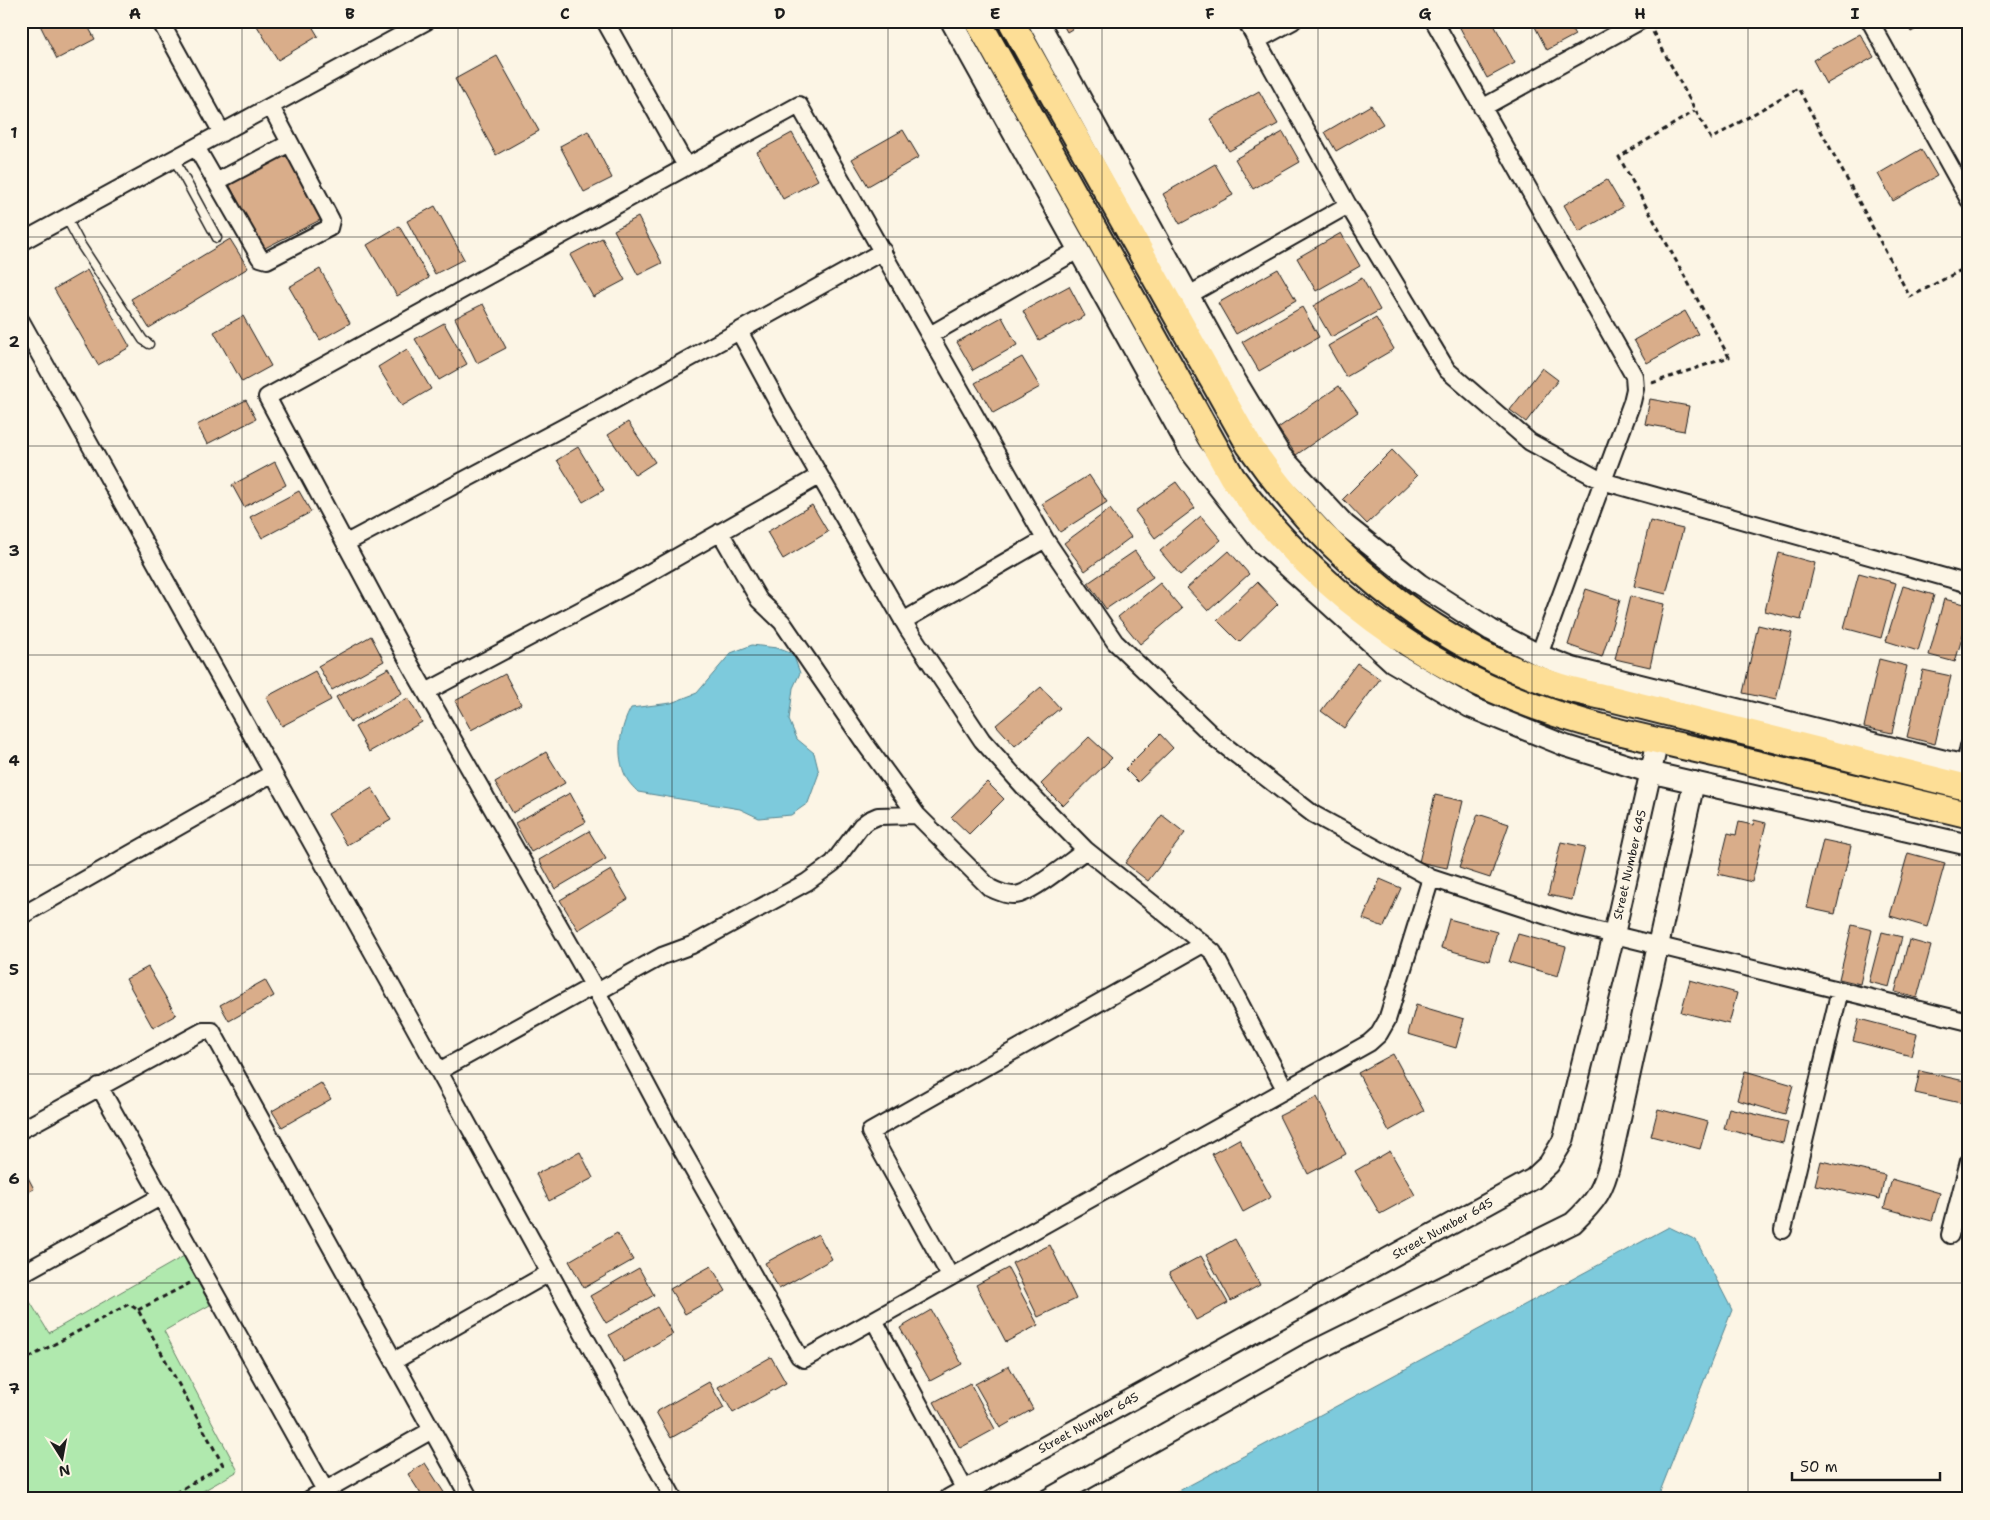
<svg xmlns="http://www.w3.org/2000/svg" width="1990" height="1520" font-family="'Shantell Sans',sans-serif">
<rect width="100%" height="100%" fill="#fcf5e5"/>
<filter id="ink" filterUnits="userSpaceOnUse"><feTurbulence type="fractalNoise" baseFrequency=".02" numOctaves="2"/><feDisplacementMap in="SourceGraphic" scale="10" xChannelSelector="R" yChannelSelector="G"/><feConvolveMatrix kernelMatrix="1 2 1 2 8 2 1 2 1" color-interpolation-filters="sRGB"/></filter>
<g filter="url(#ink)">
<path fill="#b0e9ae" stroke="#668265" d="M184,1256L210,1305L164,1331L238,1471L189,1499H21V1287L49,1333Z"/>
<path fill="#7dcadc" stroke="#56848f" d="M752,645L777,648L793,654L800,673L793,688L789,720L797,739L814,753L819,773L808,803L791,815L759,818L740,809L638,792C634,788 628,782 626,777C615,755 620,728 631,708L671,703L697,693L731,653Z
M1669,1227L1696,1240L1732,1310L1657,1499H1164Z"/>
<path fill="#d9ad8a" stroke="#1c1c1c" d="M38,21H85L95,39L57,59Z
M254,21H309L318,36L278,60Z
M1061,21H1085L1067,32Z
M1462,21H1492L1515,63L1487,78L1458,24Z
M1532,21H1568L1575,35L1547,50Z
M1905,21H1931L1911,32Z
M1860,34L1874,57L1826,84L1813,60Z
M497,56L539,131L496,155L455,79Z
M1259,91L1278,124L1229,151L1210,119Z
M1371,105L1383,124L1336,151L1325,132Z
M903,130L919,157L868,186L852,159Z
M588,131L612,178L584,192L560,146Z
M1283,132L1300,162L1253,189L1235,159Z
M792,133L818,180L783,199L757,152Z
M1921,149L1937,176L1893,201L1878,174Z
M289,152L324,218L263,249L229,184Z
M1215,164L1233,195L1180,224L1163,194Z
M1607,180L1623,207L1579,232L1564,205Z
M435,206L464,259L435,274L407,221Z
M638,217L662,263L638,275L614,230Z
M399,226L429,278L397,296L367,245Z
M1341,233L1360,266L1316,291L1297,258Z
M602,238L625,280L593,297L570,255Z
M230,239L248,268L149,328L131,299Z
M320,269L350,323L320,340L289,287Z
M1278,269L1296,300L1236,334L1218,303Z
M87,270L130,347L98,365L54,289Z
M1362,278L1380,310L1331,337L1313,306Z
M1069,286L1085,316L1039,340L1023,311Z
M483,304L506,348L477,363L455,318Z
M1302,307L1319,337L1259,371L1242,342Z
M1685,311L1698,334L1647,363L1634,340Z
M243,316L271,366L242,382L214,332Z
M1002,317L1017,345L973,370L957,342Z
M1376,318L1394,349L1346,377L1328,346Z
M444,323L467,364L439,380L415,339Z
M407,349L431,389L402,406L378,367Z
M1022,357L1040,387L993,413L975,383Z
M1542,368L1558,380L1526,422L1510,410Z
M1339,386L1358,412L1296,455L1278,428Z
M1650,399L1689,406L1684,431L1645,424Z
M246,400L256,419L207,444L197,425Z
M628,422L655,462L635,475L608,435Z
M578,447L604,490L583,502L557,460Z
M1392,450L1417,476L1367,524L1343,499Z
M275,462L286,485L244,507L232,485Z
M1089,475L1107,502L1060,532L1042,504Z
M1176,482L1195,508L1155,538L1135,511Z
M299,491L311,512L262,538L250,517Z
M812,505L828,532L783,559L767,532Z
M1110,509L1131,537L1085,571L1064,543Z
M1201,516L1221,540L1180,575L1160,551Z
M1650,521L1683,529L1666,594L1634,586Z
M1135,551L1153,577L1106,609L1088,583Z
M1229,551L1249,574L1208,611L1187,588Z
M1779,553L1815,563L1801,620L1765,611Z
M1859,573L1896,583L1881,638L1844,628Z
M1257,582L1278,604L1239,642L1217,620Z
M1160,583L1182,609L1140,644L1118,617Z
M1903,586L1934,595L1918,651L1886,641Z
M1586,589L1620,600L1602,657L1568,645Z
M1630,596L1664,604L1650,667L1615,659Z
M1944,599L1969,605V614L1955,662L1929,655Z
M1758,625L1792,633L1776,700L1743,693Z
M371,636L384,661L332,690L318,666Z
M1879,659L1907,666L1892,733L1864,727Z
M1357,663L1380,679L1344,728L1321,711Z
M389,668L402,693L350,722L336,697Z
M1923,670L1951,676L1935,744L1907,737Z
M315,671L331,700L282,726L266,697Z
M505,674L521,704L471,730L455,701Z
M1041,687L1060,708L1015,746L996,725Z
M408,698L422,722L369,752L355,727Z
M1160,734L1173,748L1138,782L1125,769Z
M1089,737L1112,758L1063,806L1041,784Z
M546,752L565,783L513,813L495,782Z
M987,782L1004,799L969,834L951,817Z
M372,788L391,820L347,845L328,814Z
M570,793L586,822L531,852L515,823Z
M1435,795L1463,801L1447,868L1419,862Z
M1478,814L1509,824L1490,878L1459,868Z
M1162,815L1185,833L1148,881L1125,863Z
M1754,820L1766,823L1752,882L1718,874L1728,833L1736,835L1739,822L1753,825Z
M589,831L606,859L555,889L539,860Z
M1823,840L1851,846L1835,914L1807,908Z
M1561,842L1585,847L1572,900L1548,895Z
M1908,853L1945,863L1927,927L1890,916Z
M611,870L628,899L578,930L560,900Z
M1380,879L1401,888L1384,927L1363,919Z
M1449,919L1497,932L1489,961L1441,948Z
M1852,925L1872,930L1860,984L1839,979Z
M1882,932L1902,937L1889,987L1869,982Z
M1518,934L1566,947L1558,976L1509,962Z
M1909,940L1931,946L1917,998L1895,992Z
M148,967L176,1015L153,1028L126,979Z
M265,980L274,996L229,1021L220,1005Z
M1690,980L1737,993L1729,1024L1681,1012Z
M1416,1005L1464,1019L1456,1048L1408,1034Z
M1859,1019L1917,1034L1911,1056L1853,1041Z
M1393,1054L1424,1111L1389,1131L1358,1073Z
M1745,1071L1793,1085L1785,1114L1737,1100Z
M1920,1071L1969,1082L1965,1104L1915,1093Z
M321,1083L331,1099L282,1127L272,1111Z
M1317,1097L1346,1154L1308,1174L1279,1116Z
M1729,1108L1788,1122L1783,1143L1724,1129Z
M1658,1109L1708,1122L1700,1149L1651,1136Z
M1239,1139L1271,1197L1243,1212L1212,1154Z
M1390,1151L1415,1195L1380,1214L1355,1171Z
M580,1152L593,1178L549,1201L536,1174Z
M1821,1161L1885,1175L1880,1199L1815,1185Z
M21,1164L34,1189L21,1195Z
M1892,1179L1940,1193L1932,1221L1884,1208Z
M617,1233L633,1260L584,1288L569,1261Z
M818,1234L832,1259L779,1289L765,1263Z
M1235,1239L1260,1285L1231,1301L1206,1255Z
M1050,1245L1076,1299L1038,1317L1012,1263Z
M1201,1256L1228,1303L1196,1320L1169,1273Z
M711,1266L726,1291L685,1314L670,1289Z
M639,1268L654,1295L606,1323L590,1296Z
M1008,1268L1038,1325L1006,1342L976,1285Z
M657,1307L673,1334L624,1362L609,1335Z
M931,1310L962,1364L930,1381L900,1328Z
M771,1357L786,1383L733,1413L718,1387Z
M1009,1366L1033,1409L1000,1428L975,1384Z
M709,1382L724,1408L671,1438L656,1412Z
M970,1383L995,1429L960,1448L934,1402Z
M425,1463L445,1494L437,1499H424L408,1474Z"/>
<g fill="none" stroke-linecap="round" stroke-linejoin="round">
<g stroke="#1c1c1c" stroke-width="11">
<path id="service" d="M174,159L217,238
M66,217L81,245L143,340L149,344"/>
</g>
<g stroke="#1c1c1c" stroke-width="20">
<path id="minor" d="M160,21L222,133
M605,21L686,166
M1246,21L1348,205L1447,370L1530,442L1602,481L1969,584
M1434,21L1634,376L1635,389L1632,402L1539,655
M1870,21L1969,200
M1256,41L1293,21
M1482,108L1640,21
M196,147L260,258L267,260L329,228L331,220L271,107
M216,182L290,143
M21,242L427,21
M1189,295L1348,205
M21,321L410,1019L674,1499
M739,331L780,407L908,629L982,740L1024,787L1086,850L1213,952L1285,1089
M930,335L1078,250
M720,532L759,600L782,622L866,745L917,815
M346,543L611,402L883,251
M903,621L1045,539
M426,692L626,586L819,476
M1965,766L1969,746
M1431,878L1387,1020L1379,1034L1369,1043L804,1359L799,1356L670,1129L597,992L411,666L267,397L799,105L1045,539L1115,642L1216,739L1313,814L1431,878L1574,925L1969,1022
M21,916L273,773
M597,992L662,956L692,945L807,882L833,863L861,826L869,820L878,816L917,815L990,888C999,892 1009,897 1020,894C1038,888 1069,862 1086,850
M439,1071L593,986
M99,1086L325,1490
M21,1130L203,1031H212L470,1499
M1783,1230L1840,990
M1950,1235L1969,1161
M21,1274L162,1196
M950,1276L870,1132L1203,944
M874,1320L965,1490
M394,1361L549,1273
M310,1499L432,1430"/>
</g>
<g stroke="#1c1c1c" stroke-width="24">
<g id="tertiary">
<path d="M951,21L1191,452L1261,542L1393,662L1470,707L1566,746L1649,772L1969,845"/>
<path d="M1038,21L1234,378L1281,456L1345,525L1419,584L1491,630L1539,655L1572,668L1969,767"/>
<path id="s1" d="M950,1499L1533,1179L1549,1164L1563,1141L1614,934L1658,740"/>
<path d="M1049,1499L1308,1354L1573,1223C1597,1200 1603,1191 1611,1159L1694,782"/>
</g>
</g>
<g stroke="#1c1c1c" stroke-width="29">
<path id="primary" d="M978,21L1232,477C1311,586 1425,671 1554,713C1608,731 1665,742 1720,755C1803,775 1886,795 1969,815
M1011,21L1249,445C1323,552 1429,642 1553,684C1569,690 1587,693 1605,697C1641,706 1677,715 1713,724C1798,745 1883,767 1969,788"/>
</g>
<path stroke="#1c1c1c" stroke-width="3" stroke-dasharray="5 4" stroke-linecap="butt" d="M1653,32L1711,139L1798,88L1910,297L1969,266
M1652,383L1729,357L1619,157L1695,111
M138,1310L190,1283
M21,1362L129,1304L138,1310L223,1465L165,1499"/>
<use href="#service" stroke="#fcf5e5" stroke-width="8"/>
<use href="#minor" stroke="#fcf5e5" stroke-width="16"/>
<use href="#tertiary" stroke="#fcf5e5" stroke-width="20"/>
<use href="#primary" stroke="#fdde96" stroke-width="25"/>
</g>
</g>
<path fill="none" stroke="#1c1c1c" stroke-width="1" stroke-opacity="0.55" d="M242,21V1499M458,21V1499M672,21V1499M888,21V1499M1102,21V1499M1318,21V1499M1532,21V1499M1748,21V1499M21,237H1969M21,446H1969M21,655H1969M21,865H1969M21,1074H1969M21,1283H1969"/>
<g text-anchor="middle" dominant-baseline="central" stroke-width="4" stroke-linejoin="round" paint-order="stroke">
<g font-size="12" fill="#1c1c1c" stroke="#fcf5e5">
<text stroke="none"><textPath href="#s1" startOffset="998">Street Number 645</textPath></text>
<text stroke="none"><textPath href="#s1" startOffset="562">Street Number 645</textPath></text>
<text stroke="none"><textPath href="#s1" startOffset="158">Street Number 645</textPath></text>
</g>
</g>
<rect width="1990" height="1520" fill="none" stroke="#fcf5e5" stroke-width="55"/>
<g transform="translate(62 1458) rotate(169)" stroke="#fcf5e5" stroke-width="4" paint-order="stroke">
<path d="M0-4L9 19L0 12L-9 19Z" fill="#1c1c1c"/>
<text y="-8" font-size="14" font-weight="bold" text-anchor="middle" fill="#1c1c1c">N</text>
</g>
<path d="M1792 1472v8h148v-8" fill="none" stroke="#1c1c1c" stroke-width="2.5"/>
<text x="1800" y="1472" font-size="15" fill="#1c1c1c" stroke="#fcf5e5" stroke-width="4" paint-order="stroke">50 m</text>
<rect x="28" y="28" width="1934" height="1464" fill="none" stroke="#1c1c1c" stroke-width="2"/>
<g font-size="16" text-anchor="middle" font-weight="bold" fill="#1c1c1c">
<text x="135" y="19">A</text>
<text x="350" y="19">B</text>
<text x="565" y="19">C</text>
<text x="780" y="19">D</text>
<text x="995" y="19">E</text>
<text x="1210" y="19">F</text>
<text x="1425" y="19">G</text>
<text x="1640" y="19">H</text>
<text x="1855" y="19">I</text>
<text x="14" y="138">1</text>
<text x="14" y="347">2</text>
<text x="14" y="556">3</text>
<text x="14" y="766">4</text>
<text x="14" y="975">5</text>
<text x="14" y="1184">6</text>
<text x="14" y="1394">7</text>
</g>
</svg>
